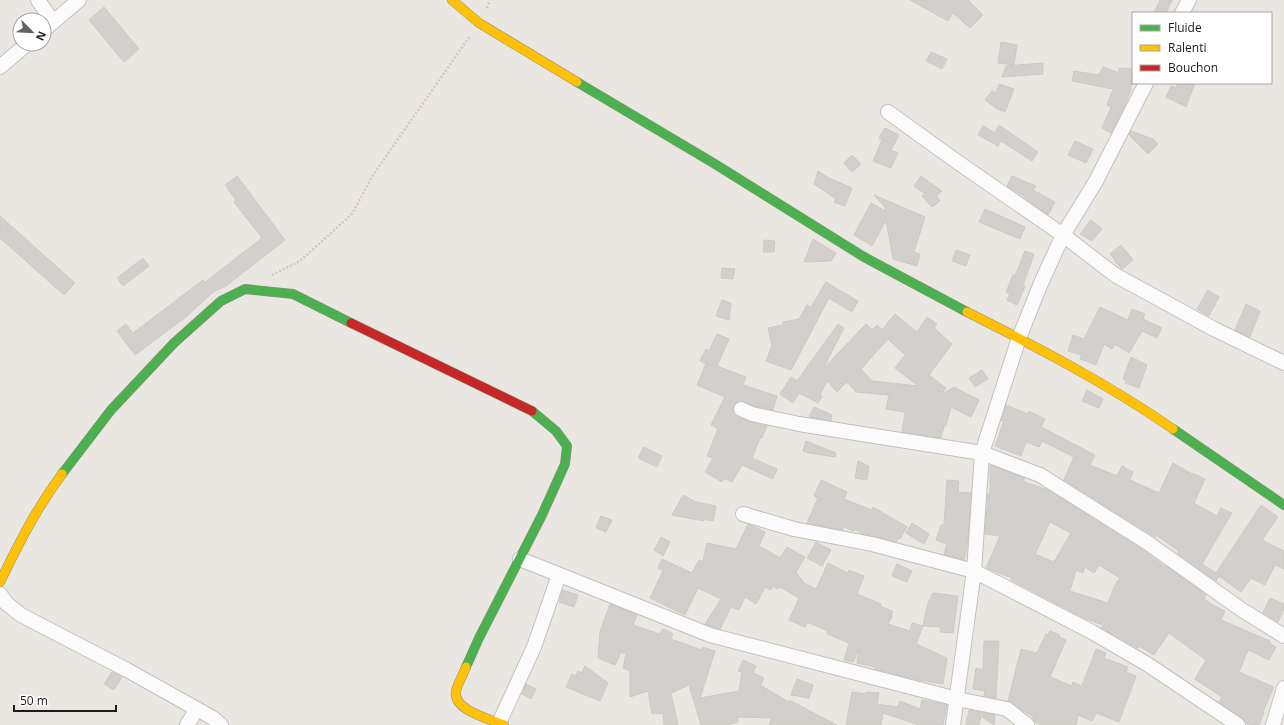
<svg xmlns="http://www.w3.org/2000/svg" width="1284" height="725" font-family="'Open Sans',sans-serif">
<rect width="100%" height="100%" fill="#eae7e3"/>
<path fill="#d2cfcc" stroke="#cdc9c4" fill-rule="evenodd" d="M910,0H968L983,15L970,28L953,13L948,21Z
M1160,0H1172L1166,13H1154Z
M104,7L139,49L124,62L89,20Z
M1001,42L1017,45L1014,65L998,63Z
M931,52L947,59L942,69L926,61Z
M1043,63V74L1002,77L1006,66Z
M1103,67L1119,73V68L1132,69L1131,90L1124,107L1111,133L1102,128L1111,107L1107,105L1113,89L1072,81L1074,71L1099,75Z
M1178,83H1195L1186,107L1166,97L1171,86L1176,88Z
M999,84L1014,89L1005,112L997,109L985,100L992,91L996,93Z
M999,125L1038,152L1032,161L1001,141L998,146L978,135L983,126L995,133Z
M885,128L899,135L891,150L898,153L891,168L873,161L882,140L879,138Z
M1131,131L1153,139L1158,144L1148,154L1129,135Z
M1075,141L1093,149L1086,163L1068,155Z
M852,155L861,164L852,172L844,163Z
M818,171L829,178L852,188L845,206L834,202L836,199L814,184Z
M237,176L285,240L226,286L213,292L187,316L135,355L117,331L126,324L133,333L203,280L205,282L262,238L234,202L236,200L225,185Z
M921,176L942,191L936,196L940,201L932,207L922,196L925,194L914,186Z
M1012,176L1036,186L1033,190L1055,202L1048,215L1025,198L1026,197L1018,193L1007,186Z
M874,195L925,217L914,252L920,254L917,266L893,259L886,220L872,246L854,235L871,203L885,211V207Z
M985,209L1025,227L1020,239L979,222Z
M0,216L75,283L64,295L0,238Z
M1091,220L1102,229L1092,241L1080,234Z
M813,239L836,253L831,261L804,262Z
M764,240L775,241L774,252H763Z
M1121,245L1133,260L1122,269L1114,261L1115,260L1110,254Z
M956,250L970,255L966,266L952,261Z
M1025,251L1034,254L1023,285L1025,286L1017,305L1007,300L1010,294L1006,292L1013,275L1015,276Z
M143,258L149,266L123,286L117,278Z
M722,268L735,269L733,279L721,278Z
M826,282L858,301L852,312L829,298L791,370L766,361L772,346L768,328L783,325V322L799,319L807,305L811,307Z
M1208,290L1219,297L1209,316L1197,309Z
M722,300L731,303L729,320L716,316Z
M1246,304L1260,311L1250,337L1235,330Z
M1100,307L1128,320L1132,309L1145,314L1143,319L1162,328L1157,338L1142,331L1129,353L1115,344L1112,349L1104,344L1096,365L1080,359L1082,355L1068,351L1073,335L1084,339Z
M895,314L917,332L927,317L937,324L934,328L952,344L929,375L946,388L941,395L954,387L979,400L971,417L951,407L946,426H944L941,438L902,432L905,412L886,409L889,395L856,392L847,382L837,392L827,381L820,395L822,396L818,403L799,393L793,403L780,394L791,377L797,381L838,324L844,328L823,369L866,324L872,330L877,325L882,330ZM888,339L905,355L895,368L918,386L872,381L861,369Z
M717,334L729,339L717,366L746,377L743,385L777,396L773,410L755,406L741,401L736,402L733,409L734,414L737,417L750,422L767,426L762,438H760L752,458L777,469L773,479L742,465L732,482L724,478L722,482L705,472L713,458L707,456L718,429L711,425L725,397L697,385L706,364L700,361L706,349L709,351Z
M1131,357L1147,365L1139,388L1125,383L1126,380L1123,379Z
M982,370L988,379L975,387L969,378Z
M1087,390L1103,399L1099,408L1082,401Z
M1006,405L1028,414L1029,411L1045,419L1041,427L1095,455L1090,465L1117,476L1122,466L1133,472L1130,480L1159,493L1173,463L1192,474V473L1205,479L1194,503L1217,516L1221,508L1232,513L1202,564L1216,573L1261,505L1278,517L1262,540L1284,551V569L1275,565L1265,585L1251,578L1241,592L1219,576L1216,581L1177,553L1179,551L1156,535L1155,537L1064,480L1074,457L1042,441L1039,447L1026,442L1021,456L995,446L1004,421L1001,420Z
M814,407L832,415L831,421L809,417Z
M806,441L836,453L835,457L809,453L803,451Z
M644,447L662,456L657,467L638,458Z
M858,461L869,466L867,480L855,478Z
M990,466H993L1024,478V482L1046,489L1143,550L1165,567L1166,566L1206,595L1204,599L1214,606L1225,611L1221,620L1270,641L1269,643L1276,647L1269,660L1248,650L1239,672L1274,687L1263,712H1264L1259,725H1251L1246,723L1243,718L1219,702L1222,697L1195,679L1206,660L1169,633L1154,655L1139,646L1138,648L1101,628L1103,625L1084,618L1011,580L1012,578L986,568L1000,536L985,534L988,494H990ZM1050,522L1071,533L1054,562L1035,554ZM1099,565L1120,578L1115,585L1108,603L1070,591L1076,570L1083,573L1085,567L1094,573Z
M821,480L847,492L844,499L872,510L873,507L907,527L900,539L898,538L896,542L863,534L855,529L854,531L844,527L842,530L807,523L818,498L814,496Z
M947,480L959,481L958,492L971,493L968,541L964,560L944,554L947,544L936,540L941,525H944Z
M683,495L696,502L716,506L713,521L704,519V521L672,515Z
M601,516L612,520L606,532L596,528Z
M912,523L929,534L924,544L906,533Z
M748,524L765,532L759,546L780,558L787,547L805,557L796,572L804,583L816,589L828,563L848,573L849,570L864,576L857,594L881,604L880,606L892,611V616L888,624L910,631L912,623L923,626L916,644L947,658L943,684L919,680L875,669V667L857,663L859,649L853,662L844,660L849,643L827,634L828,631L807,622L805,627L789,620L799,598L780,587L778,589L772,586L771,590L765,587L756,604L745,597L739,610L731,607L720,629L705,624L721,599L698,588L685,615L650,598L663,571L658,568L662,559L692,573L699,560L703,562L707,543L736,549Z
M661,537L670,542L663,556L654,550Z
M816,542L831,550L822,566L807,558Z
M897,564L912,571L907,582L892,576Z
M563,590L578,595L574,607L559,602Z
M933,593L958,596L953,633L940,632L941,627L923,626L928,603Z
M1270,598L1284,604V609L1278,622L1263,613Z
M610,604L637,615L633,625L660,634L663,629L673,634L671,639L702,650L703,647L715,651L700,698L739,691L742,672L738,671L743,660L756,666L753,673L764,678L760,686L763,687L789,702V700L837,725H769L772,718L737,717L738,722L727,725H701L689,685L671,693L678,725H664L663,713L652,714L648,691L630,697V671L623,668L626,654L621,652L615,665L598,658L600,632Z
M1050,631L1060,635L1059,637L1066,640L1050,677L1072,686L1073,682L1082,686L1096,649L1106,653L1104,658L1128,667L1126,672L1136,676L1119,722L1096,713L1092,721L1078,715L1076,725H1042L1035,722L1033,719L1034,717L1025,712L1008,701L1021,649L1037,653L1046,634L1048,635Z
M984,641H999L996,698L984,696L985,691L973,689L976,668L983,670Z
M585,666L608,683L600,701L566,687L572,674L576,676L578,671L582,673Z
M112,672L122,677L114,690L104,684Z
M797,679L813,685L809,698L791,695Z
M526,684L536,689L531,699L522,694Z
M852,692L865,694L866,692L879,693L877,704L898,707L900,701L920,709L922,700L947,705L943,725H919L883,713L881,725H846Z
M969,710L995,715L994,725L981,716L979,725H966Z"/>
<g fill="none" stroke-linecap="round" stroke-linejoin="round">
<g stroke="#c2c1bf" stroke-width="16">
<path id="street" d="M38,0L53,22
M1182,13L1189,0
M44,30L79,0
M0,67L27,44
M888,112L956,161L1063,235L1115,275L1214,329L1284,363
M741,409L752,414L799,424L982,453L1040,475L1148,543L1242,610L1284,636
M743,514L794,529L872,544L974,571L1092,632L1147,664L1238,725
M520,559L710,635L957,699L1007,709L1027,725
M0,594L6,603L21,615L127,670L213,718L221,725
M499,723L534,647L559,575
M187,725L197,709
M953,725L974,571L982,453L1019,338L1041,283L1063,235L1096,181L1146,83
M1273,725L1284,688"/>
</g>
<g stroke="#93937b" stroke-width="10">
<path id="fast" d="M577,82L715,164L864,257L967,312
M1173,429L1284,505
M62,474L111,410L174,343L221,301L245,289L293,294L351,323
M466,667L479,638L542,515L565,464L567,446L556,431L532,411"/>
</g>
<g stroke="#93937b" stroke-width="10">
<path id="slow" d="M452,0L479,23L577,82
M967,312C1037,347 1108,384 1173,429
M0,582C19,543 36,509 62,474
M466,667C463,675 458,683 456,691C452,710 490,719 504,725"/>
</g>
<g stroke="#93937b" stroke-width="10">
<path id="jam" d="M351,323L532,411"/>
</g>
<path stroke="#d6c5c3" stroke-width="2.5" stroke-dasharray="2 2" stroke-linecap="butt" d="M487,8L490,0
M272,275L300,261L352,214L373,175L470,36"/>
<use href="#street" stroke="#fcfbfb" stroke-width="14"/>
<use href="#fast" stroke="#4caf50" stroke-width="9"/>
<use href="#slow" stroke="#ffc107" stroke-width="9"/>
<use href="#jam" stroke="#c62828" stroke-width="9"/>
</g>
<rect x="1132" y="12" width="140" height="72" fill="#ffffff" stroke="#a4a4a4"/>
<rect x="1140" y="25" width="20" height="6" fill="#4caf50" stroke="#a4a4a4"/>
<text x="1168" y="32" font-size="12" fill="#1b1b1b">Fluide</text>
<rect x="1140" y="45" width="20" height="6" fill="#ffc107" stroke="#a4a4a4"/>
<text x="1168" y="52" font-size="12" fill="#1b1b1b">Ralenti</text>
<rect x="1140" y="65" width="20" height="6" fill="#c62828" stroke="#a4a4a4"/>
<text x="1168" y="72" font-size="12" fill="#1b1b1b">Bouchon</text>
<g transform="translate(32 32) rotate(114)"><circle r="19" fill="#ffffff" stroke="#a4a4a4"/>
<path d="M0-3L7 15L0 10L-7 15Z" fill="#636261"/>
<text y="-6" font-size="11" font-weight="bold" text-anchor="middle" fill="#1b1b1b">N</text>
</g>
<path d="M14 705v6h102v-6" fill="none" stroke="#1b1b1b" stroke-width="2"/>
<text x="20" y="705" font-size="12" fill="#1b1b1b" stroke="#ffffff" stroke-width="3" paint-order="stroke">50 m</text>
</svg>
